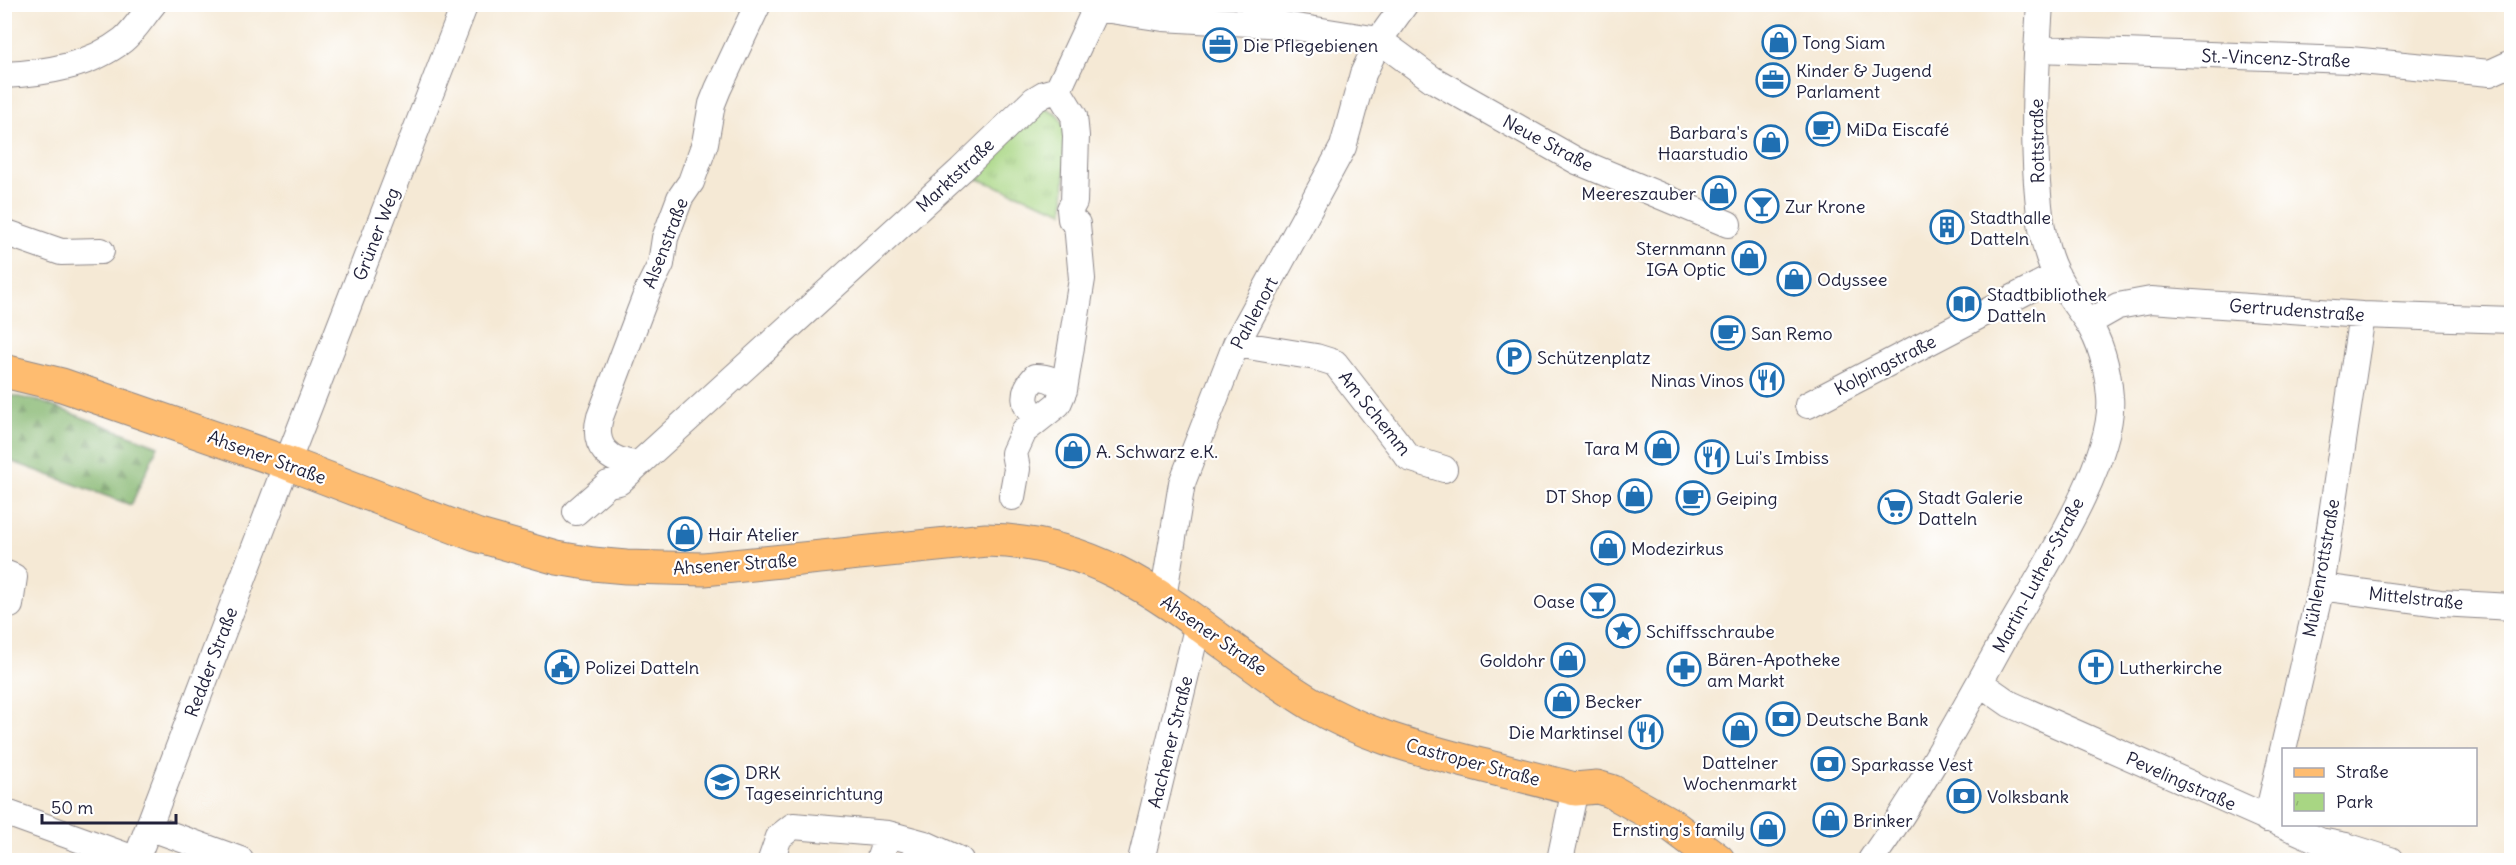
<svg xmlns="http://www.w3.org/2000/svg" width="2516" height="865" font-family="Delius,sans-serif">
<defs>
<pattern id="forest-firs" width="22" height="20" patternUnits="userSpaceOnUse" patternTransform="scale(1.5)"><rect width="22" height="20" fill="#86b771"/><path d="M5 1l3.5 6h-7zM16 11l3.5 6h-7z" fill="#6d945e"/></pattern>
<pattern id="park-tufts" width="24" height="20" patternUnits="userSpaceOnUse" patternTransform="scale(1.5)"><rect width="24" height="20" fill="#a8d683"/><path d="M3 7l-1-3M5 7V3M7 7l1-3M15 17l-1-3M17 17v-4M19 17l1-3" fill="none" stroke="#90b772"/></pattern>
</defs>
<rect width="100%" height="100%" fill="#fff"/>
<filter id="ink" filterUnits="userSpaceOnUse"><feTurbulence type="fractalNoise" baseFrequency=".0167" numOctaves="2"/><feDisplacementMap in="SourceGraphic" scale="12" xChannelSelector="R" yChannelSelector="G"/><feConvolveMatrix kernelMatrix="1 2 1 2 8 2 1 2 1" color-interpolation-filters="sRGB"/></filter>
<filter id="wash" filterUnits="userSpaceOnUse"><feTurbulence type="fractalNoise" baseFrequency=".008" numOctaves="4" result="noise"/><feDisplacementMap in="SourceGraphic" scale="24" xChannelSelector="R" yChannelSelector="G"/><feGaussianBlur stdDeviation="1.35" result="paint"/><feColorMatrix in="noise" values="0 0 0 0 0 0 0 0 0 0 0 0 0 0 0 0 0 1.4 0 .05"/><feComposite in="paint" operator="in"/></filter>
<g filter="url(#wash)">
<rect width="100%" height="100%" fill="#f5e9d5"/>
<path fill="url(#forest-firs)" stroke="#546c56" stroke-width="1.5" d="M4,394L39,401L158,446L131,505L5,459Z"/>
<path fill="url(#park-tufts)" stroke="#657c5f" stroke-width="1.5" d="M1042,107L1058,115L1066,130L1064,212L970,176Z"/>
</g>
<g filter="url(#ink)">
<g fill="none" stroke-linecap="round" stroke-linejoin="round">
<g stroke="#8c8688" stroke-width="28">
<path id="minor" d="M1088,4L1097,8L1163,18L1284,25L1379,40L1432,79L1577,161L1728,224
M2037,49L2350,60L2490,73L2512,63
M4,75C45,73 90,66 123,40C134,31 143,16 153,4
M4,232L61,252L101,251
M2088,323L2118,306L2151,300L2362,315L2512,320
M1236,344L1316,357L1335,363L1409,458L1444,469
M1808,405L2057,275
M1039,418C1021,408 1022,391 1035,377C1048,377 1055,380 1064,390
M637,464C608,462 592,446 600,417L648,290L661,264L665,238L680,198L691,182L705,143L712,104L718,89L758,4
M1012,497L1017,469L1014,453L1024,431L1058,404L1064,390L1082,279L1077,224L1071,219L1070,209L1074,202L1076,136L1074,116L1058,90
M576,512L608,484L619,482L961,170L1034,100L1044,94L1058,90L1098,4
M4,573L14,577L10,605
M2321,587L2440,603L2512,607
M1163,598L1182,483L1236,344L1343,147L1363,74L1379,40L1405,4
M1980,683L2010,704L2320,841L2346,846L2390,860
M4,812L137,860
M2267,819L2321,587L2362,315
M149,827L240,860
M136,860L287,463L465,4
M771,860L779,837L793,826L888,834L925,844L960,860
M879,860L888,834
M1141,860L1198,624
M1560,860L1575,789
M1871,860C1922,789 1963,712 2006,635C2038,578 2116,459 2110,397C2108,370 2102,344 2087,321C2073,301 2057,281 2049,257C2041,234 2039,207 2037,183C2033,123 2036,64 2040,4"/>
</g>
<g stroke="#8c8688" stroke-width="35">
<path id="major" d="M4,371L62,385L287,463L476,535L557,558L593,564L626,567L704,569L986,540C1129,542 1200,637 1312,704C1360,733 1412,747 1465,761C1501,770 1538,780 1575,789L1597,787L1611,791L1670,824L1718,860"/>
</g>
<use href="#minor" stroke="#fff" stroke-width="26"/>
<use href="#major" stroke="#febc70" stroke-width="33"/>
</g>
</g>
<defs>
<g id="shop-ring" transform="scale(1.725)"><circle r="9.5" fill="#fff" stroke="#1f6fb2" stroke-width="1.5"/><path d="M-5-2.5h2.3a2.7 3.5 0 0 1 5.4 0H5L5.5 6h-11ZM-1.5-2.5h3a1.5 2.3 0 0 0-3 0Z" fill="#1f6fb2"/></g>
<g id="office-ring" transform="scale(1.725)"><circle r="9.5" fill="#fff" stroke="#1f6fb2" stroke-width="1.5"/><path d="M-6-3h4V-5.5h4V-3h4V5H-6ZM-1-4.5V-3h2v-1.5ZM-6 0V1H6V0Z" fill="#1f6fb2"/></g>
<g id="cafe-ring" transform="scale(1.725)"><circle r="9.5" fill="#fff" stroke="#1f6fb2" stroke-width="1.5"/><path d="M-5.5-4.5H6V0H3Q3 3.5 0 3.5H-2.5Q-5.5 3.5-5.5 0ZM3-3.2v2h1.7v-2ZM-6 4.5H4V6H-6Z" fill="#1f6fb2"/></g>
<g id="bar-ring" transform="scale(1.725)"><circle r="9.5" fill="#fff" stroke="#1f6fb2" stroke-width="1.5"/><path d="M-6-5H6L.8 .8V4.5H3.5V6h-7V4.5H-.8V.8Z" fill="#1f6fb2"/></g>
<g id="building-ring" transform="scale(1.725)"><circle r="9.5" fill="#fff" stroke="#1f6fb2" stroke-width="1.5"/><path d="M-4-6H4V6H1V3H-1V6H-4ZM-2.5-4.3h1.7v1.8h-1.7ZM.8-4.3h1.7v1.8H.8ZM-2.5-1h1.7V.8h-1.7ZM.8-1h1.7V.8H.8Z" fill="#1f6fb2"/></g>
<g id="library-ring" transform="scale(1.725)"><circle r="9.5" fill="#fff" stroke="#1f6fb2" stroke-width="1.5"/><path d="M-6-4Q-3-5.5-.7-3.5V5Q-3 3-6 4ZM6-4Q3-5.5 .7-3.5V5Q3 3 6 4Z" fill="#1f6fb2"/></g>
<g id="parking-ring" transform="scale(1.725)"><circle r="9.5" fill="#fff" stroke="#1f6fb2" stroke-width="1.5"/><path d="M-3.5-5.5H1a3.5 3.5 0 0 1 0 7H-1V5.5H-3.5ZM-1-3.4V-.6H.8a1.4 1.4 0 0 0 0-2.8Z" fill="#1f6fb2"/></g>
<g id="restaurant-ring" transform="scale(1.725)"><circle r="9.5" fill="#fff" stroke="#1f6fb2" stroke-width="1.5"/><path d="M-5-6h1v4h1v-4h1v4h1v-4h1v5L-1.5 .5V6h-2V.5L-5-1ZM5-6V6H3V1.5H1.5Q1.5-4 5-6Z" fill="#1f6fb2"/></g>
<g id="supermarket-ring" transform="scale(1.725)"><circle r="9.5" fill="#fff" stroke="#1f6fb2" stroke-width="1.5"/><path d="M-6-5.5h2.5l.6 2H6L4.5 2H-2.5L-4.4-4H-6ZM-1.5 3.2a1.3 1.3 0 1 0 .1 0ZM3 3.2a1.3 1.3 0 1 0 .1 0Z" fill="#1f6fb2"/></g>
<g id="sight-ring" transform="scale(1.725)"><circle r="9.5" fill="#fff" stroke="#1f6fb2" stroke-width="1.5"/><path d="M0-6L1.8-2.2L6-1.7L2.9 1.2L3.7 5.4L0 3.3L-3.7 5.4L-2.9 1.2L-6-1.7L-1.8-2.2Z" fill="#1f6fb2"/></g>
<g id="civic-ring" transform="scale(1.725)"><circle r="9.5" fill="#fff" stroke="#1f6fb2" stroke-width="1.5"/><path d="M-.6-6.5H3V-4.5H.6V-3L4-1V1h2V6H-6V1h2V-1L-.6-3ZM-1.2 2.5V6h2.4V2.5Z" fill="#1f6fb2"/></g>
<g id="church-ring" transform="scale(1.725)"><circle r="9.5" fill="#fff" stroke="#1f6fb2" stroke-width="1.5"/><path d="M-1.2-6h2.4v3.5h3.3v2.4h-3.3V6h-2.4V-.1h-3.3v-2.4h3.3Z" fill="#1f6fb2"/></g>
<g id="pharmacy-ring" transform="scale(1.725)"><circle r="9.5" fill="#fff" stroke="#1f6fb2" stroke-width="1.5"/><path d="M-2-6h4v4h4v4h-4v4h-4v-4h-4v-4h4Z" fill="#1f6fb2"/></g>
<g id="bank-ring" transform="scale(1.725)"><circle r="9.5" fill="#fff" stroke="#1f6fb2" stroke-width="1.5"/><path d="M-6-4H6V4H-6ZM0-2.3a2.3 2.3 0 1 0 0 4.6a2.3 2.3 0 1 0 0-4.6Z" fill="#1f6fb2"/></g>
<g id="school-ring" transform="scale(1.725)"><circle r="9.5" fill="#fff" stroke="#1f6fb2" stroke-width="1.5"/><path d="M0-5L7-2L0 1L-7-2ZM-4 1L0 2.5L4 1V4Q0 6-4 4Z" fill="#1f6fb2"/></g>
</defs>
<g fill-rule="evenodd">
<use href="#shop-ring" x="1779" y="42"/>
<use href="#office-ring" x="1220" y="45"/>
<use href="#office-ring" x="1773" y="80"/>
<use href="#cafe-ring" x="1823" y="129"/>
<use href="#shop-ring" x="1771" y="142"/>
<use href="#shop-ring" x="1719" y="193"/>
<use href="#bar-ring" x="1762" y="206"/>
<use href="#building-ring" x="1947" y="227"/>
<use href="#shop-ring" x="1749" y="258"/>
<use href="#shop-ring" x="1794" y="279"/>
<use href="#library-ring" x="1964" y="304"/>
<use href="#cafe-ring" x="1728" y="333"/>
<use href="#parking-ring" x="1514" y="357"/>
<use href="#restaurant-ring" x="1767" y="380"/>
<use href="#shop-ring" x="1662" y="448"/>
<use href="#shop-ring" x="1073" y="451"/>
<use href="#restaurant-ring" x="1712" y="457"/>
<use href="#shop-ring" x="1635" y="496"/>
<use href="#cafe-ring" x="1693" y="498"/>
<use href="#supermarket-ring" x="1895" y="507"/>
<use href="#shop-ring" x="685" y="534"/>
<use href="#shop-ring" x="1608" y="548"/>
<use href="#bar-ring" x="1598" y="601"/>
<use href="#sight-ring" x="1623" y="631"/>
<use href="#shop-ring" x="1568" y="660"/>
<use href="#civic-ring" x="562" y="667"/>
<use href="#church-ring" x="2096" y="667"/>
<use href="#pharmacy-ring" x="1684" y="669"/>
<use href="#shop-ring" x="1562" y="701"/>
<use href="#bank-ring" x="1783" y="719"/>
<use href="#shop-ring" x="1740" y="730"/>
<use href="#restaurant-ring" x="1646" y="732"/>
<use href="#bank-ring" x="1828" y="764"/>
<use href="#school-ring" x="722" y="782"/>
<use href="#bank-ring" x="1964" y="796"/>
<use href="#shop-ring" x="1830" y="820"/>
<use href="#shop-ring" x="1768" y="829"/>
</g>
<g text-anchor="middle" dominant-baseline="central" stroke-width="4.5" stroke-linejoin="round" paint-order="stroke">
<g font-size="18" fill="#22223b" stroke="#fff" text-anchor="start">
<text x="1802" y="42">Tong Siam</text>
<text x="1243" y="45">Die Pflegebienen</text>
<text x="1796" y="70">Kinder &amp; Jugend<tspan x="1796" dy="21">Parlament</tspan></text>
<text x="1846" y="129">MiDa Eiscafé</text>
<text x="1748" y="132" text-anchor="end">Barbara's<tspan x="1748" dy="21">Haarstudio</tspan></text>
<text x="1696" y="193" text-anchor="end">Meereszauber</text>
<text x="1785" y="206">Zur Krone</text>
<text x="1970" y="217">Stadthalle<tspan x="1970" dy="21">Datteln</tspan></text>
<text x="1726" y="248" text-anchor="end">Sternmann<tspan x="1726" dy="21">IGA Optic</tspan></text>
<text x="1817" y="279">Odyssee</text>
<text x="1987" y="294">Stadtbibliothek<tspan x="1987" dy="21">Datteln</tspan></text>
<text x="1751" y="333">San Remo</text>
<text x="1537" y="357">Schützenplatz</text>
<text x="1744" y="380" text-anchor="end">Ninas Vinos</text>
<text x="1639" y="448" text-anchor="end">Tara M</text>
<text x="1096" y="451">A. Schwarz e.K.</text>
<text x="1735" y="457">Lui's Imbiss</text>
<text x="1612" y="496" text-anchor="end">DT Shop</text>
<text x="1918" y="497">Stadt Galerie<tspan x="1918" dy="21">Datteln</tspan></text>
<text x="1716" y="498">Geiping</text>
<text x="708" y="534">Hair Atelier</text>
<text x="1631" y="548">Modezirkus</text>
<text x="1575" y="601" text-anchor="end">Oase</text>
<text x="1646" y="631">Schiffsschraube</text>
<text x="1707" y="659">Bären-Apotheke<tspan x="1707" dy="21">am Markt</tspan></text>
<text x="1545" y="660" text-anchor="end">Goldohr</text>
<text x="585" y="667">Polizei Datteln</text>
<text x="2119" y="667">Lutherkirche</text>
<text x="1585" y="701">Becker</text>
<text x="1806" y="719">Deutsche Bank</text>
<text x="1623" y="732" text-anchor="end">Die Marktinsel</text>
<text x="1740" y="762" text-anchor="middle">Dattelner<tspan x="1740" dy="21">Wochenmarkt</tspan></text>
<text x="1851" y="764">Sparkasse Vest</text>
<text x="745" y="772">DRK<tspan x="745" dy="21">Tageseinrichtung</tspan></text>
<text x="1987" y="796">Volksbank</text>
<text x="1853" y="820">Brinker</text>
<text x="1745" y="829" text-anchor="end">Ernsting's family</text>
</g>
<g font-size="18" fill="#22223b" stroke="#fff">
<text transform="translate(2276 58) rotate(2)">St.-Vincenz-Straße</text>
<text transform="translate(2037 141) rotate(-91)">Rottstraße</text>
<text transform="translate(1548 143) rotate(28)">Neue Straße</text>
<text transform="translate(955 175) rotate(-43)">Marktstraße</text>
<text transform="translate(376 234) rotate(-69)">Grüner Weg</text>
<text transform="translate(665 243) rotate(-69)">Alsenstraße</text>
<text transform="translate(2297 310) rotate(4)">Gertrudenstraße</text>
<text transform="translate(1254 313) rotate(-62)">Pahlenort</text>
<text transform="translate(1885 365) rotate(-27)">Kolpingstraße</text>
<text transform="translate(1375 413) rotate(51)">Am Schemm</text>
<text transform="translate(267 457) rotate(20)">Ahsener Straße</text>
<text transform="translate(735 564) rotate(-4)">Ahsener Straße</text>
<text transform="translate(2321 568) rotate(-80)">Mühlenrottstraße</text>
<text transform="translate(2038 575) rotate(-62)">Martin-Luther-Straße</text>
<text transform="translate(2416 598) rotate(6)">Mittelstraße</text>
<text transform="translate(1214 635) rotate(35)">Ahsener Straße</text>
<text transform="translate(211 662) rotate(-69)">Redder Straße</text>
<text transform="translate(1170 742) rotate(-76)">Aachener Straße</text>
<text transform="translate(1473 762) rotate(15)">Castroper Straße</text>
<text transform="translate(2181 781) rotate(24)">Pevelingstraße</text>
</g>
</g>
<rect width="2516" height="865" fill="none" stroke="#fff" stroke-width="24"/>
<rect x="2282" y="748" width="195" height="78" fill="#ffffff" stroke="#a7a7b1" stroke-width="1.5"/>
<rect x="2294" y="768" width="30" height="9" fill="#febc70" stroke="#a7a7b1" stroke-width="1.5"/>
<text x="2336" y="778" font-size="18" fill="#22223b">Straße</text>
<rect x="2294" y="793" width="30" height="18" fill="url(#park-tufts)" stroke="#a7a7b1" stroke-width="1.5"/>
<text x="2336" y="808" font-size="18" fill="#22223b">Park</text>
<path d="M42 814v9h134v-9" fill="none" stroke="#22223b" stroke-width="3"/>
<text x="51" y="814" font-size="18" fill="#22223b" stroke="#ffffff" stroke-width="4.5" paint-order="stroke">50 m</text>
</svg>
